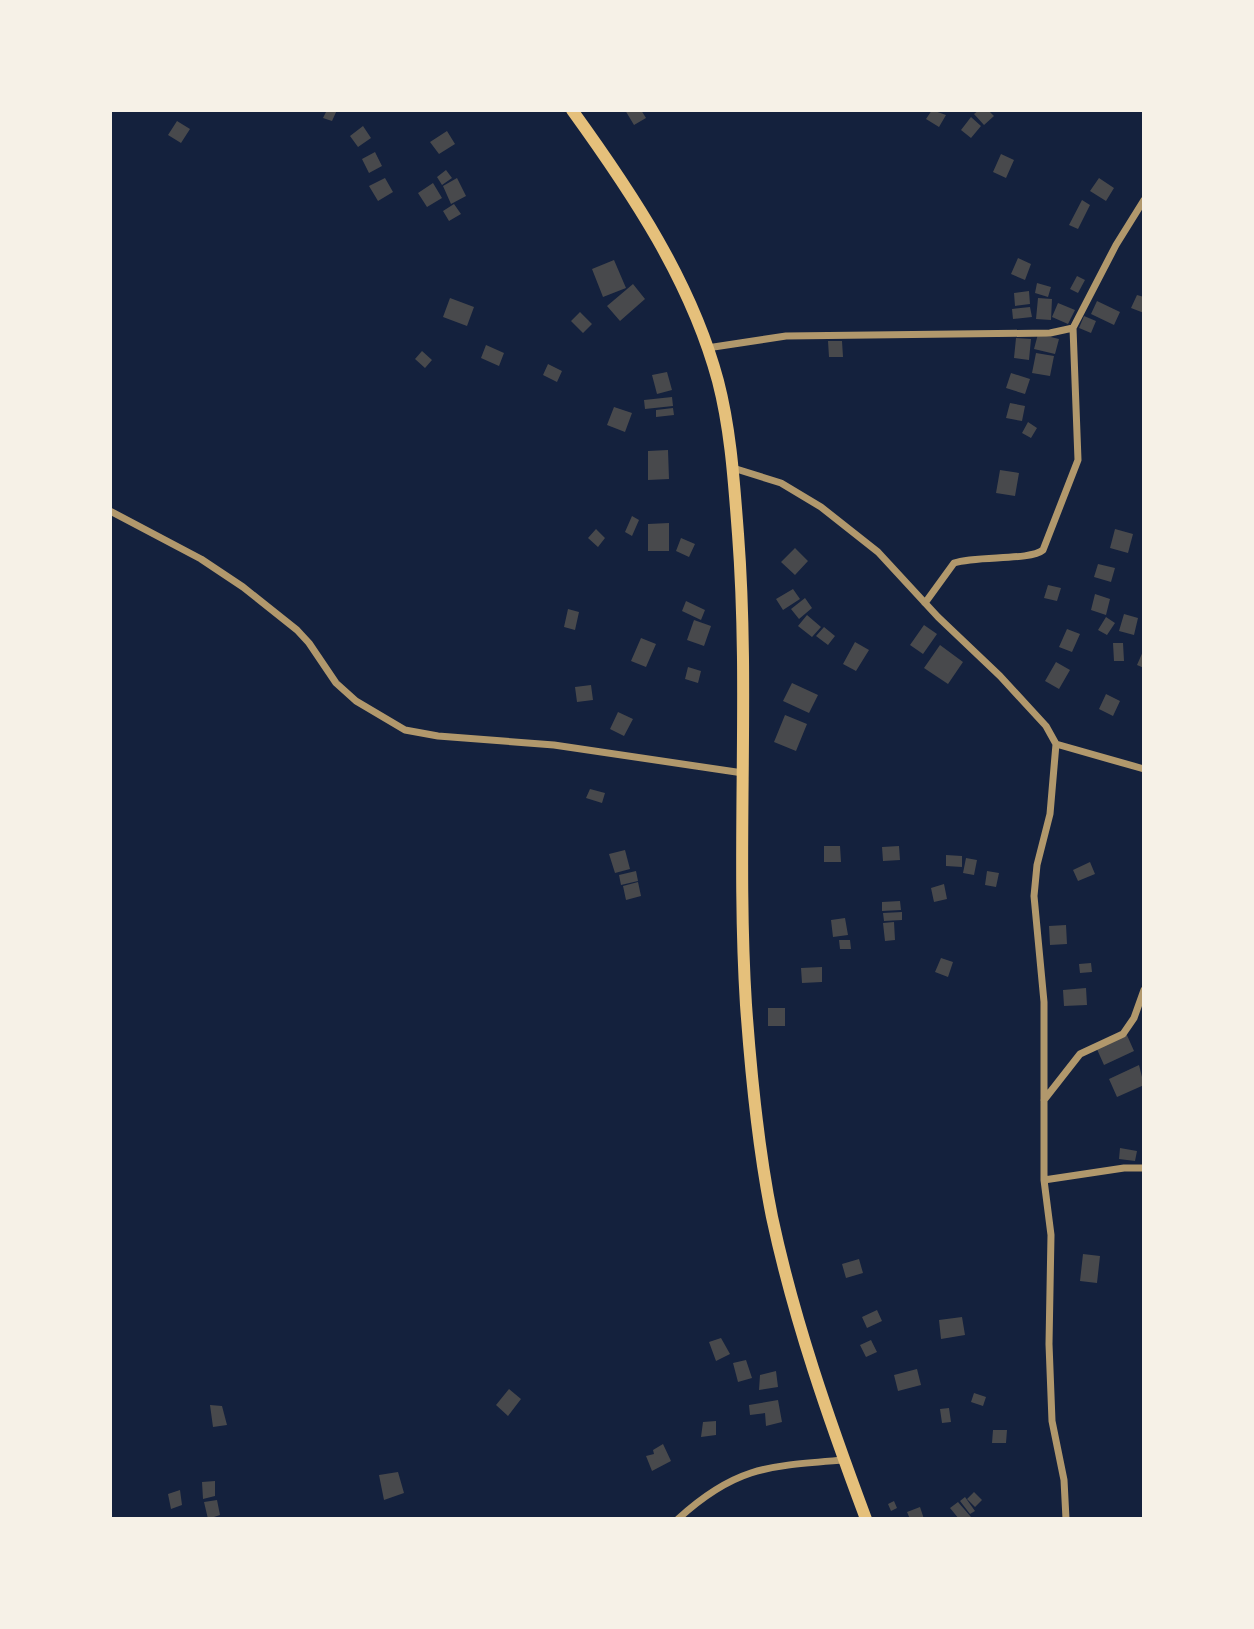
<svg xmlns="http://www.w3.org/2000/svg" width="1254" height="1629" font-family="'Crimson Pro',serif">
<rect width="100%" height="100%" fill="#14213d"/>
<path fill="#48494c" d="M327,110H337L332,121L323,118Z
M625,110H641L646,118L634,125Z
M932,110L946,115L939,127L926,119Z
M979,110H988L994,116L984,125L974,114Z
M971,117L981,126L971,138L961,130Z
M177,121L190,129L181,143L168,135Z
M363,126L371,138L358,147L350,136Z
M447,131L455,144L439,154L430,142Z
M375,152L382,166L369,173L362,159Z
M1001,154L1014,160L1006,178L993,172Z
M446,170L452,178L442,185L437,177Z
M385,178L393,192L378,201L369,186Z
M457,178L466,196L451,204L443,186Z
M1099,178L1114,188L1106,201L1090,191Z
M433,183L442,198L427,207L418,193Z
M1082,200L1090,205L1078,229L1069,225Z
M454,204L461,214L449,221L443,211Z
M1018,258L1031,264L1025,280L1011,274Z
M614,260L626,288L603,297L592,269Z
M1077,276L1085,280L1078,293L1070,289Z
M1037,283L1051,287L1048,297L1035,293Z
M633,284L645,299L620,321L607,306Z
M1029,291L1030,304L1015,306L1014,293Z
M1137,295L1144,297V313L1131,308Z
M450,298L474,307L467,326L443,317Z
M1038,298L1052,299L1051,320L1036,319Z
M1097,301L1120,312L1114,325L1091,314Z
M1058,303L1075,310L1068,324L1052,317Z
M1030,307L1032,317L1013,319L1012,309Z
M580,312L592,324L583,333L571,321Z
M1084,316L1096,321L1091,333L1079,328Z
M1038,334L1059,339L1055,354L1034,349Z
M1016,338L1031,339L1029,360L1014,358Z
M828,341H842L843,357H829Z
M486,345L504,353L499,366L481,358Z
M422,351L432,360L425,368L415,359Z
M1036,353L1054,356L1050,376L1032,373Z
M548,364L562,371L557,382L543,375Z
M667,372L672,390L657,394L652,375Z
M1011,373L1030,379L1025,394L1006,388Z
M672,397L673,406L645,409L644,400Z
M1010,403L1025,406L1022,421L1006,418Z
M614,407L632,413L625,432L607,425Z
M673,408L674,415L656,417V410Z
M1028,422L1037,428L1031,438L1022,433Z
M668,450L669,479L648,480V451Z
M1000,470L1019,473L1015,496L996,493Z
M632,516L639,520L632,536L625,532Z
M669,523V551H648V524Z
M596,529L605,538L598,547L588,538Z
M1115,529L1133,534L1128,553L1110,548Z
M681,538L695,544L689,557L676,551Z
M795,548L808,561L795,575L781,562Z
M1098,564L1115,568L1111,582L1094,577Z
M1048,585L1061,588L1057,601L1044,598Z
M793,589L800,599L783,610L776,599Z
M1095,594L1110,599L1106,615L1091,610Z
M805,598L812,608L799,619L791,609Z
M686,601L705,610L701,620L682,611Z
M568,609L579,612L575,630L564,627Z
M1124,614L1138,618L1134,635L1119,631Z
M807,615L821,627L812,637L798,626Z
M1106,617L1115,623L1107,635L1098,630Z
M694,620L711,626L704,646L687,640Z
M924,625L937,634L923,654L910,645Z
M824,627L835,636L828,645L816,636Z
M1067,629L1080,634L1072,652L1059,647Z
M641,638L656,644L646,667L631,661Z
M855,642L869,650L856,671L843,664Z
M1113,643H1123L1124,661H1114Z
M940,645L963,662L948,684L924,668Z
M1144,649V668L1137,665Z
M1056,662L1070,670L1059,689L1045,681Z
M688,667L701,671L698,683L685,679Z
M792,683L818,695L809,713L783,701Z
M591,685L593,700L577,702L575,687Z
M1106,694L1120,701L1113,716L1099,709Z
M618,712L633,719L624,736L610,729Z
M785,715L807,724L796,751L774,742Z
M590,789L605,793L602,803L586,798Z
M824,846H840L841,862H824Z
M899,846L900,860L883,861L882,847Z
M625,850L630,869L615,873L609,854Z
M946,855L962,856V867L946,866Z
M966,858L977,860L974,875L963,873Z
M1090,862L1095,874L1078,881L1073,870Z
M636,871L638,881L621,885L619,875Z
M987,871L999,873L996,887L985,885Z
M638,882L641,896L626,900L623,886Z
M944,884L947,899L934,902L931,888Z
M900,901L901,910L882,911V902Z
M902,912V920L884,921L883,913Z
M845,918L848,935L833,937L831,920Z
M894,922L895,940L885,941L883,923Z
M1066,925L1067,944L1050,945L1049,926Z
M839,940H850L851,949H840Z
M941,958L953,962L948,977L935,972Z
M1091,963L1092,972L1080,973L1079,964Z
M822,967V982L802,983L801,968Z
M1086,988L1087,1005L1064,1006L1063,990Z
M768,1008H785V1026H768Z
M1126,1033L1134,1051L1104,1065L1096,1047Z
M1139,1065L1144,1085L1117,1097L1109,1079Z
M1120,1148L1137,1151L1135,1161L1119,1159Z
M1083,1254L1100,1256L1097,1283L1080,1281Z
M859,1259L863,1273L846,1278L842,1264Z
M877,1310L882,1321L867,1328L862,1317Z
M962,1317L965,1335L941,1339L939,1320Z
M721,1338L730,1354L716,1361L709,1342Z
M871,1340L877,1352L866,1357L860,1345Z
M746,1360L752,1378L738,1382L733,1363Z
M917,1369L921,1385L898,1391L894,1375Z
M776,1371L778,1387L759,1390L760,1375Z
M509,1389L521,1399L508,1416L496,1405Z
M974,1393L986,1397L983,1406L971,1402Z
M778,1400L782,1422L766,1426L765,1413L750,1415L749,1405Z
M210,1405L222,1406L227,1425L213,1427Z
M949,1408L951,1422L942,1423L940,1409Z
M716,1421V1435L701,1437L703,1422Z
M993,1430H1007L1006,1443H992Z
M663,1444L671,1461L652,1471L646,1456L654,1454L653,1450Z
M398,1472L404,1493L384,1500L379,1475Z
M215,1481V1496L203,1499L202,1482Z
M180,1490L182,1505L171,1509L168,1494Z
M974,1492L982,1500L975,1507L967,1499Z
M965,1497L975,1511L970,1514L960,1501Z
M217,1500L220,1515L208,1519L204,1502Z
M894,1501L897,1508L891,1511L888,1504Z
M958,1502L971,1517L969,1519H959L950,1508Z
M920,1507L924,1519H910L907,1512Z"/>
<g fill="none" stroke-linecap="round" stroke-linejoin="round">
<path stroke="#b1986c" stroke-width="7" d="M707,348L786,336L1050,333L1073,328
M733,468L781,483L821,507L878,552L938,617L1000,676L1046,726L1056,744L1050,814L1037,865L1034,896L1044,1002V1180L1051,1235L1049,1344L1052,1421L1064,1480L1066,1519
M110,511L201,559L243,587L297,630L309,643L336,683L356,701L405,730L438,736L554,745L743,773
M925,603L954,563C977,555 1030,561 1043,550L1078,460L1073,328L1116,245L1144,200
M1056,744L1144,769
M1044,1100L1080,1054L1123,1034L1134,1018L1144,990
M1044,1180L1124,1168H1144
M678,1519C736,1466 769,1466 844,1460"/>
<path stroke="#e5c07b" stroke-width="12" d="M572,110C632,193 691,281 718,381C731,431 734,483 738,534C750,691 736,848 746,1005C751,1075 758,1148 772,1217C794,1320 829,1420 866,1519"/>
</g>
<rect width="1254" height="1629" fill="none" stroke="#f6f1e7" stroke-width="224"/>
</svg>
